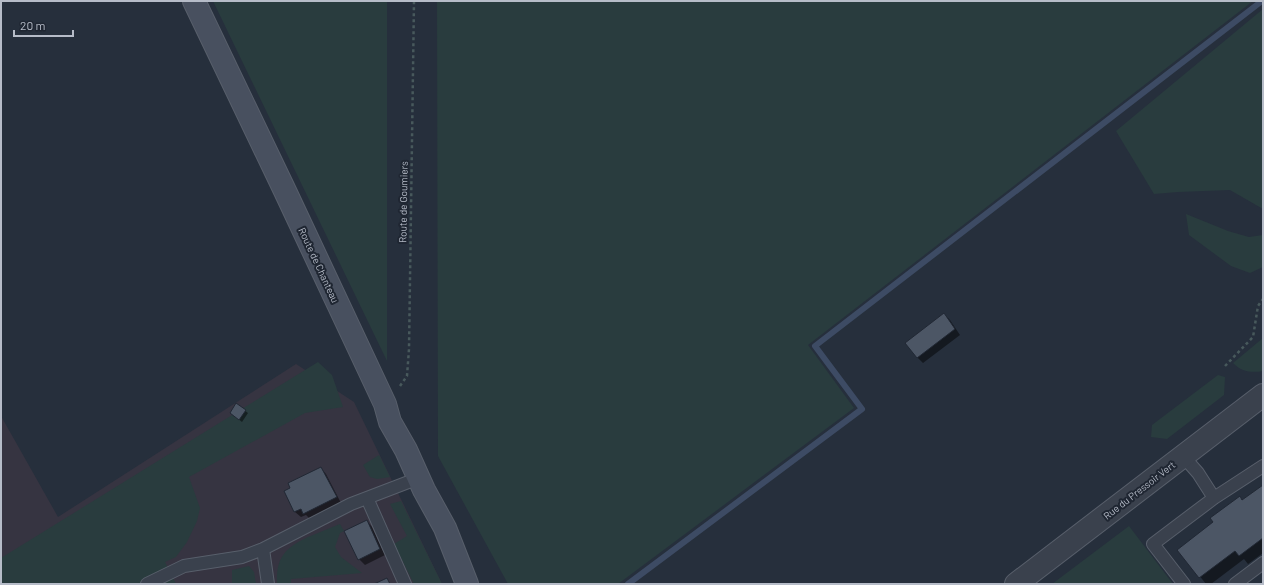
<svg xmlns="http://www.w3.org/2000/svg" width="1264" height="585" font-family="Barlow,sans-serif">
<rect width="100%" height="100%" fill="#262f3c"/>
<path fill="#363441" d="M296,364L354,402L442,584H1V416L58,517Z"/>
<path fill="#293c3e" d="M213,1H387V361Z
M437,1H1253L808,345L854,408L618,584H508L438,456Z
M1263,9V209L1230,190L1178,192L1154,194L1116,131Z
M1186,214L1228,231L1249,237L1263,235V267L1250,273L1231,266L1189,235Z
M1263,338V371C1251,373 1242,372 1233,363Z
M318,362L332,375L343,407L305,413L189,477L200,508L197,521L187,542L176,557L165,562L176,584H1V558Z
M1218,375L1225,377L1224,395L1167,439L1151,437L1152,425Z
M379,455L390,477L377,479L370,477L363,465Z
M401,501L442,584H414L394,544L407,536L390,504Z
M340,524L344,531L340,533L335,547L341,557L362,573L291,579V584H277C276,557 285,548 308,537C319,533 329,528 340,524Z
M1129,526L1173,584H1052Z
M249,566L254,572L256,584H232V570Z"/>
<path fill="#0007" d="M944,314L950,320L960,335L923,363L917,357Z
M236,404L248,413L242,422L231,413Z
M321,468L326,474L341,503L310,519L306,515L301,517L295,512L285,492Z
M1263,486V553L1248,564L1244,559L1211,584H1206L1179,550L1215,523L1239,497L1243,501Z
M367,521L372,527L385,555L365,565L359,559Z"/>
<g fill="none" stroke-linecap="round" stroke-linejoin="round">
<path stroke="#3d4b64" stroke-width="6" d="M628,584L862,409L815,346L1262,1"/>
</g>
<path fill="#4c5665" stroke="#212834" d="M944,313L955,329L917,358L905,343Z
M236,403L246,410L239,420L230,413Z
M321,467L337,497L303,514L301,509L294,512L284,491L290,488L288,483Z
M1263,485V538L1239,556L1235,551L1199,578L1177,550L1213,522L1210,518L1240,496L1242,500Z
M367,520L380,549L358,560L344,531Z
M387,578L390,584H374Z"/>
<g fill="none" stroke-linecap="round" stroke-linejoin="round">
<g stroke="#585f6b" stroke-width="14">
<path id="service" d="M1183,456L1198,473L1214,498
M367,498L405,584
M263,549L268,584
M147,584L184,566L242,557L263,549L351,504L419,478
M1184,584L1153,544L1214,498L1263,466
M1235,584L1263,563"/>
</g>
<g stroke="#585f6b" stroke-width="24">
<path id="minor" d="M1016,584L1263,395"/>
</g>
<g stroke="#585f6b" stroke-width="24">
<path id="secondary" d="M194,1L285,191L385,404L390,422L406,450L424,490L445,528L467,584"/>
</g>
<path stroke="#48595c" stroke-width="2.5" stroke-dasharray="3 3" stroke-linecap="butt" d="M1225,366L1253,337L1258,306L1263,299
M400,386L407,376L409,349L414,1"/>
<use href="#service" stroke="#3a414d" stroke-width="12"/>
<use href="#minor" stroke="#3a414d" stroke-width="22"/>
<use href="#secondary" stroke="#48505f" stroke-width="22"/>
</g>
<g text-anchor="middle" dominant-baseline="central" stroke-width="4" stroke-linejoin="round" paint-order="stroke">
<g font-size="10" fill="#b6bcc8" stroke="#1f2632">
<text transform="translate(403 202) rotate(-89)">Route de Goumiers</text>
<text transform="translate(319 265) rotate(65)">Route de Chanteau</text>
<text transform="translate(1139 490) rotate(-38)">Rue du Pressoir Vert</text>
</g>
</g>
<rect width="1264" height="585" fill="none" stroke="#b6bcc8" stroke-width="4"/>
<path d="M14 30v6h59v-6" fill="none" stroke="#b6bcc8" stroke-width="2"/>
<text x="20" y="30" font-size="12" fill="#b6bcc8" stroke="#1f2632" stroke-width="3" paint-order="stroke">20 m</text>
</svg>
